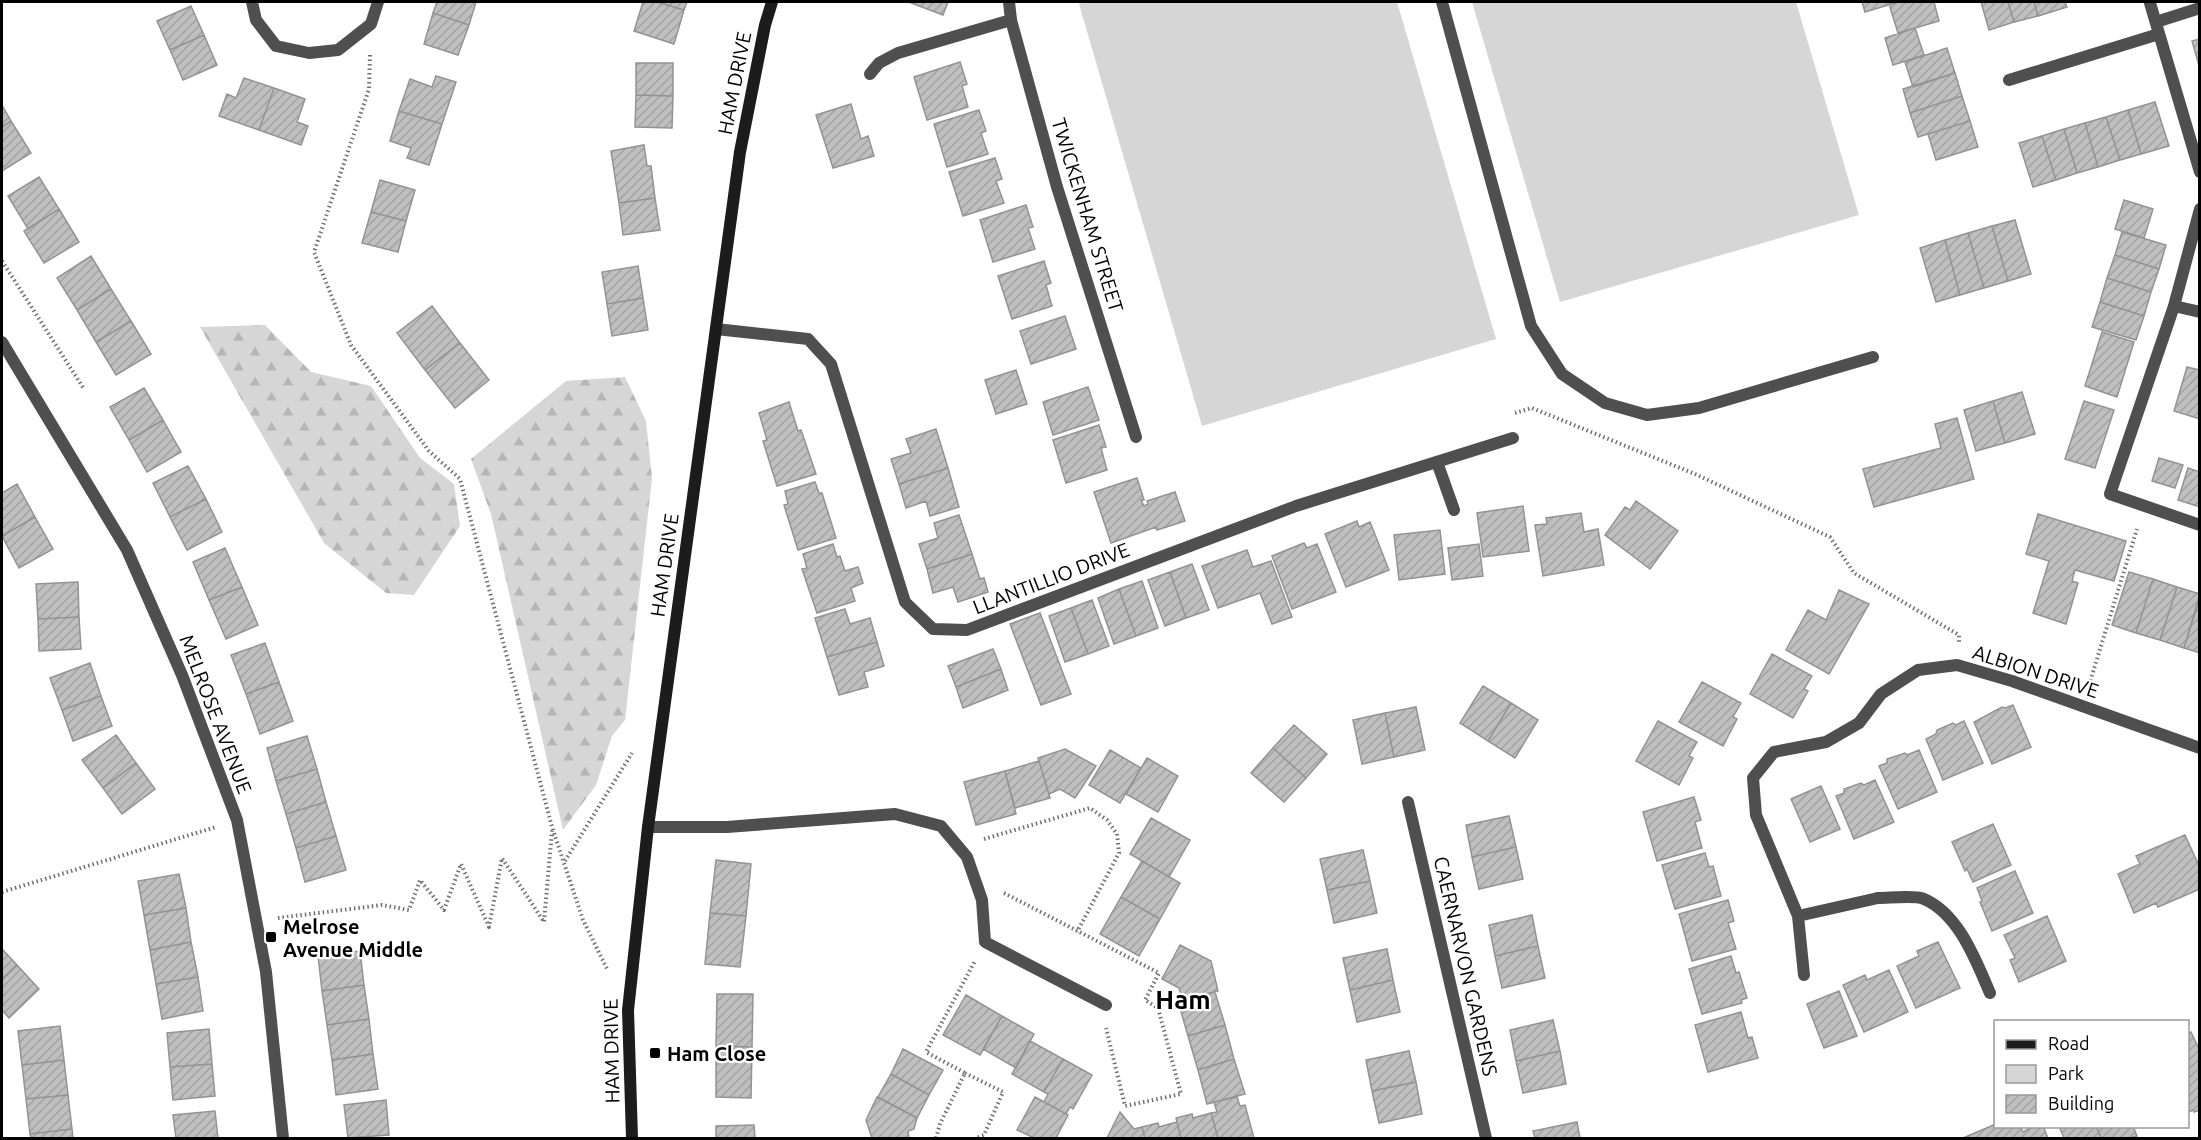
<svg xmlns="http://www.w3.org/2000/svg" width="2201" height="1140" font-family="Ubuntu,sans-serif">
<defs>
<pattern id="forest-firs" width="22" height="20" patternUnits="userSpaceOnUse" patternTransform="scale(1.5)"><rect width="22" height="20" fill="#d6d6d6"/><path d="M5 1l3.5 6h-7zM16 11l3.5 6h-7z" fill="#b6b6b6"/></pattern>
<pattern id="building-hatch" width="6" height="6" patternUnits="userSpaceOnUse" patternTransform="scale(1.5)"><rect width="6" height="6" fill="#bfbfbf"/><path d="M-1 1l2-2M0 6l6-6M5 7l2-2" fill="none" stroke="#a2a2a2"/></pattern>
</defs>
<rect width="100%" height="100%" fill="#fff"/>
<path fill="url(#forest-firs)" d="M265,325L311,372L371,386L420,458L454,484L460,526L414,595L386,593L324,543L200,327Z
M625,377L646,421L652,478L625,720L612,736L596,785L563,830L491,514L471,459L566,381Z"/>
<path fill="#d6d6d6" d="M1086,2H1397L1496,339L1202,426L1079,4Z
M1472,2H1796L1859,215L1560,302Z"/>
<path fill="url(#building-hatch)" stroke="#939393" stroke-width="1.5" d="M437,2H476L469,25L433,13Z
M643,2H657L684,10L674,44L634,31Z
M657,2H687L684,10Z
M912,2H948L943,15L911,3Z
M1862,2H1898L1865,12Z
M1898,2H1934L1939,21L1898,33L1889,4Z
M1981,2H2008L2014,22L1989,30Z
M2008,2H2034L2038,16L2014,22Z
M2034,2H2065L2067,7L2038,16Z
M191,6L204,35L170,50L157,21Z
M433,13L469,25L458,55L424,44Z
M1915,28L1924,55L1893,65L1885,38Z
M204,35L217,65L183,80L170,50Z
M2200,39V69L2192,41Z
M1947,48L1955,73L1913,87L1905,62Z
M960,62L967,84L962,86L968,107L927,120L914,77Z
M636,63H673V96L636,95Z
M1955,73L1962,96L1910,113L1903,89Z
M436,76L456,82L442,124L399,111L410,79L432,87Z
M244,78L274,88L259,130L219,116L227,94L236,98Z
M274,88L305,99L297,122L308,126L301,145L259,130Z
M636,95L673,96L672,128L635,127Z
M1962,96L1970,121L1918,137L1910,113Z
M2155,102L2169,146L2141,154L2128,110Z
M851,104L861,139L868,136L874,156L833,168L816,115Z
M2,105L11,121L2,127Z
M979,110L986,131L981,133L988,154L947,167L934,124Z
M2128,110L2141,154L2120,160L2106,117Z
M399,111L442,124L429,165L407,158L411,148L390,141Z
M2106,117L2120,160L2098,167L2085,123Z
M11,121L31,153L2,171V127Z
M1970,121L1978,147L1936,160L1928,134Z
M2085,123L2098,167L2077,173L2064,129Z
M2064,129L2077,173L2056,180L2042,136Z
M2042,136L2056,180L2033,187L2019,143Z
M644,145L647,166H651L655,198L619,203L611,151Z
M995,158L1002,179L996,181L1004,203L963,216L949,172Z
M39,177L59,209L28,229L8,196Z
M380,180L415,190L406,221L371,212Z
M655,198L660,230L623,235L619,203Z
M2124,200L2153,209L2144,238L2115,229Z
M1026,205L1033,227L1028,228L1035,249L993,262L980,220Z
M59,209L79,242L44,263L24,231Z
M371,212L406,221L398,252L362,243Z
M2015,220L2031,274L2008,281L1992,226Z
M1992,226L2008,281L1984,288L1968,233Z
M2122,232L2166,245L2159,269L2115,255Z
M1968,233L1984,288L1960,295L1945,240Z
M1945,240L1960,295L1936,302L1920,248Z
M2115,255L2159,269L2151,292L2107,278Z
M91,256L111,289L77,310L57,278Z
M1044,261L1051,283L1046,285L1052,306L1012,319L998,276Z
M638,266L643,298L607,304L602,272Z
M2107,278L2151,292L2144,316L2100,302Z
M111,289L131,321L96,342L77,310Z
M643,298L648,330L612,336L607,304Z
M2100,302L2144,316L2136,340L2092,327Z
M432,306L460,343L425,370L397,333Z
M1065,316L1076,349L1031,364L1020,331Z
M131,321L151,354L116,375L96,342Z
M2102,332L2134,342L2117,397L2085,386Z
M460,343L489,380L455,408L425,370Z
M2187,367L2200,370V419L2174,411Z
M1016,370L1027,404L996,414L985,380Z
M1088,387L1099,420L1053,435L1043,402Z
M144,388L163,420L129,440L110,407Z
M2022,392L2035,434L2005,443L1993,401Z
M1993,401L2005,443L1976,451L1964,410Z
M2084,401L2114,410L2095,468L2065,459Z
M789,402L798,431L801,430L816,474L777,486L763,441L767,440L759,413Z
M1957,418L1974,479L1874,507L1863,469L1941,448L1935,424Z
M163,420L181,452L147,472L129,440Z
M1099,425L1106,447L1101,448L1107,470L1066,483L1053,440Z
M936,429L948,468L899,484L891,459L911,453L906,439Z
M2159,458L2183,465L2175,488L2152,481Z
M188,466L206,499L170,517L153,483Z
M948,468L959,507L930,516L926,501L906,508L899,484Z
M2188,468L2200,472V507L2178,500Z
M1137,478L1144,500H1141L1144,506L1148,504L1147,501L1175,492L1185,521L1157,530L1156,527L1111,543L1094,492Z
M815,482L819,493H822L836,538L798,550L784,505L788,504L785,491Z
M17,484L35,517L2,536V493Z
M206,499L222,532L187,550L170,517Z
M1636,501L1678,531L1650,569L1605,535L1625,507L1630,510Z
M1523,506L1529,551L1483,557L1477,513Z
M1581,513L1584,532L1598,529L1604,565L1543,576L1535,525L1547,524L1546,518Z
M2038,514L2126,541L2114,581L2075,570L2072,581L2078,583L2066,624L2033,613L2049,561L2026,554Z
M959,515L972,554L927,569L919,544L938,538L934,523Z
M35,517L53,549L19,568L2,536Z
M1357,521L1359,527L1370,522L1389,570L1346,587L1325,534Z
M1440,530L1445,574L1399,580L1394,535Z
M1304,543L1307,548L1317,544L1336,592L1292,609L1272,556Z
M833,544L837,557L840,556L845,571L858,567L863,583L851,588L855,601L817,613L802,569L807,568L803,554Z
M1479,544L1483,576L1452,580L1448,548Z
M225,548L242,587L209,600L193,562Z
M1247,550L1253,567L1271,561L1292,617L1272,624L1260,593L1218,608L1202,566Z
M972,554L980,579L984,578L988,592L958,602L953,587L933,593L927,569Z
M1192,564L1209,610L1186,618L1170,572Z
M1170,572L1186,618L1165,626L1148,580Z
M2129,572L2153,579L2136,633L2112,625Z
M2153,579L2177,587L2160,640L2136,633Z
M1142,581L1158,628L1136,636L1119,589Z
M78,582L79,617L38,619L36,584Z
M242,587L258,625L226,639L209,600Z
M2177,587L2200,594L2184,648L2160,640Z
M1119,589L1136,636L1114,644L1098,598Z
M1839,590L1869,604L1829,674L1786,650L1808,610L1826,620Z
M2200,597V653L2184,648Z
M1092,600L1109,646L1088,654L1071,608Z
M1071,608L1088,654L1065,662L1049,616Z
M845,609L850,624L870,618L877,642L827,657L815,618Z
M1040,613L1071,694L1041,705L1010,624Z
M79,617L81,649L39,651L38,619Z
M877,642L884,666L864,672L868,687L839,695L827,657Z
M265,643L279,682L246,694L231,655Z
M993,649L1001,669L956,687L948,666Z
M1772,654L1812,676L1804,689L1808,691L1793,718L1750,694Z
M90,663L101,696L62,710L50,678Z
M1001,669L1008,690L963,708L956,687Z
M279,682L293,721L260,734L246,694Z
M1702,682L1741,703L1733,717L1737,719L1723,746L1679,722Z
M1483,686L1511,703L1488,741L1460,723Z
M101,696L112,726L73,741L62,710Z
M1511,703L1538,720L1515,758L1488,741Z
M2013,705L2031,747L1992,764L1974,722L2002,707L2005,708Z
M1416,707L1425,750L1394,757L1385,713Z
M1385,713L1394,757L1362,764L1353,720Z
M1658,721L1697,742L1689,756L1693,758L1679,785L1636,761Z
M1964,721L1983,763L1943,780L1926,739L1936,734L1937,730L1953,723L1956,725Z
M1294,725L1327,754L1306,778L1273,748Z
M116,735L136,763L103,788L82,760Z
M307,736L317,769L276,781L267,748Z
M1273,748L1306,778L1284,802L1251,773Z
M1065,749L1096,766L1075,798L1060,789L1049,794L1038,758Z
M1110,750L1141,768L1120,803L1089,785Z
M1919,750L1937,792L1898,809L1879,766L1887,763V759L1905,753L1907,755Z
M1147,758L1178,776L1158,812L1126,794Z
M1039,761L1050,798L1015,808L1005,771Z
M136,763L155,789L122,814L103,788Z
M317,769L326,802L286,814L276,781Z
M1005,771L1016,814L976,825L964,782Z
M1875,780L1894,822L1854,839L1836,796L1844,793V789L1861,783L1864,785Z
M1821,786L1840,829L1810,842L1791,799Z
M1694,797L1701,820L1695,822L1702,848L1657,861L1643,812Z
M326,802L336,836L296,848L286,814Z
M1509,816L1516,847L1472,857L1466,825Z
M1151,818L1190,840L1169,877L1130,854Z
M1993,824L2011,865L1973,882L1967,869L1965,871L1952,842Z
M2185,835L2200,868V889L2158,907L2156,903L2134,913L2118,874L2140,864L2136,856Z
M336,836L346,870L305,882L296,848Z
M1516,847L1523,879L1479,889L1472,857Z
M1363,850L1370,881L1327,890L1320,859Z
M1705,853L1709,867L1713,866L1721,896L1675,909L1662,865Z
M716,860L751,864L746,916L710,913Z
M1142,861L1180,883L1160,919L1121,897Z
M2015,871L2033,913L1992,931L1980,902L1982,901L1977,888Z
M179,874L186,908L144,915L138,881Z
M1370,881L1377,913L1334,923L1327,890Z
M1121,897L1160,919L1139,956L1100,934Z
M1728,900L1734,921L1728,923L1736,949L1692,961L1679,914Z
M186,908L191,942L150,950L144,915Z
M710,913L746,916L740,967L705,964Z
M1532,915L1538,946L1495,956L1489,925Z
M2047,916L2066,961L2019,982L2010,960L2015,958L2004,935Z
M191,942L198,977L156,984L150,950Z
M1938,942L1960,988L1916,1008L1897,966L1919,956L1917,951Z
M1180,945L1211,961L1218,991L1182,1000L1179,988L1162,979Z
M1538,946L1545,978L1502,988L1495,956Z
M2,949L17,965L2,980Z
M1387,949L1393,980L1350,990L1343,958Z
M360,951L364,985L322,991L318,956Z
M1731,956L1736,973L1739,972L1747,998L1741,1000L1742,1003L1702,1014L1689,969Z
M17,965L39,989L9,1018L2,1010V980Z
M1889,970L1908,1012L1864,1032L1843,985L1865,975L1867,980Z
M198,977L203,1011L162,1019L156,984Z
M1393,980L1400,1012L1357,1022L1350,990Z
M364,985L369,1019L327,1025L322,991Z
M1839,991L1857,1036L1824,1048L1807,1004Z
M1215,992L1225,1025L1188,1036L1178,1001Z
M717,994H753L752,1047L716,1046Z
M966,995L1002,1016L980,1055L943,1035Z
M1741,1012L1748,1038L1752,1037L1758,1058L1708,1072L1695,1025Z
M1002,1016L1034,1034L1016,1068L983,1049Z
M369,1019L373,1054L332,1060L327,1025Z
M1553,1020L1560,1051L1516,1061L1510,1030Z
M1225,1025L1234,1059L1198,1070L1188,1036Z
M60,1026L64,1060L22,1065L18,1031Z
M209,1029L212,1064L170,1067L167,1033Z
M2191,1032L2200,1051V1110L2194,1112L2193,1110L2189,1112L2188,1108V1034Z
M1030,1041L1063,1059L1044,1092L1012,1074Z
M716,1046L752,1047L751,1098L716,1097Z
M903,1049L943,1070L929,1095L891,1074Z
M1409,1051L1416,1082L1372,1091L1366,1060Z
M1560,1051L1566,1084L1523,1093L1516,1061Z
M373,1054L378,1089L336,1095L332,1060Z
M1063,1059L1092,1075L1073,1109L1070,1107L1066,1114L1044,1102L1048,1094L1044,1092Z
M1234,1059L1245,1094L1207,1104L1198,1070Z
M64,1060L68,1095L26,1099L22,1065Z
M212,1064L215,1096L173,1100L170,1067Z
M891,1074L929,1095L917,1118L878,1097Z
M1416,1082L1422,1114L1379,1123L1372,1091Z
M68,1095L72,1129L30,1134L26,1099Z
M877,1097L917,1118L914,1129L908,1131L909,1138H872L866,1120Z
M1035,1097L1068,1115L1056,1138H1034L1017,1130Z
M1237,1097L1240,1106L1245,1105L1254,1138H1218L1211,1113L1217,1112L1214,1102Z
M386,1100L389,1135L348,1138L344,1105Z
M215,1111L218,1138H176L173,1115Z
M1120,1112L1134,1129L1142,1127L1145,1138H1107Z
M1211,1113L1218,1138H1181L1176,1118L1192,1114L1193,1118Z
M1177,1122L1181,1138H1145L1142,1127L1158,1123L1159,1127Z
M1577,1122L1580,1138H1535L1533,1131Z
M1996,1124V1126H2020L2023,1132L2034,1126H2043L2048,1138H1963Z
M754,1125L755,1138H716V1126Z
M2059,1126H2096L2101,1138H2064Z
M2096,1126H2133L2137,1136L2130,1138H2101Z
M72,1129L73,1138H31L30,1134Z"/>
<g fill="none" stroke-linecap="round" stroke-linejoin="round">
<path stroke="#717171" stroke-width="4" stroke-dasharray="1.5 3" stroke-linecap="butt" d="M370,55L369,89L314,252L351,345L429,451L460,479L552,827L583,920L608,971
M2,261L84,389
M1515,413L1532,408L1564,421L1695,474L1830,537L1854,573L1959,635V642
M2089,685L2137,529
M984,839L1090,808L1107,820L1117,834L1119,853L1077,932
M565,861L632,753
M2,892L216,827
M1004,893L1159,973L1145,1000L1158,1008L1181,1094L1125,1106L1106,1028
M278,918L382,905L409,910L420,880L444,910L461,864L489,927L502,858L544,922L552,831
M965,1073L1003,1092L984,1135L976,1138
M936,1138L940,1124L965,1073L926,1052L975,961"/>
<path stroke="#4f4f4f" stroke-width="12" d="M1442,2L1531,326L1562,374L1605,403L1647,415L1699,408L1873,357
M2156,22L2200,8
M870,74L879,63L898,53L1011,20
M1878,898C1890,898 1915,895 1924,899C1959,914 1976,961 1990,993"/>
<path stroke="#4f4f4f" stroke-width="12" d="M252,2L256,20L276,46L309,53L338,50L371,24L378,2
M1009,2L1011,20L1057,187L1136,437
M2150,3L2200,172
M2009,80L2159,34
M2200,209L2174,306L2110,494L2200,525
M2174,306L2200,312
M716,329L808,339L831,364L905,602L933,629L967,630L1296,506L1513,438
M2,342L127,550L182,675L237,820L266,972L283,1138
M1437,462L1454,510
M1408,802L1486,1138
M648,827H727L895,814L941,826L967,857L982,900L985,942L1106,1005
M1878,898L1798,916L1756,815L1753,778L1774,752L1826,742L1859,723L1881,694L1918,670L1957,665L2012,681L2200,748
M1798,916L1804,975"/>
<path stroke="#1c1c1c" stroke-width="12" d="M632,1138L628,1010L648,827L740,152L765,25L772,2"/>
</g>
<g fill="#000" stroke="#fff" stroke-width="2">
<rect x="265" y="931" width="12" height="12" rx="3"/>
<rect x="649" y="1047" width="12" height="12" rx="3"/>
</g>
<g text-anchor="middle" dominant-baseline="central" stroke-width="4.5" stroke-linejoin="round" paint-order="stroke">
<g font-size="20" fill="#000" stroke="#fff">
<text transform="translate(734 83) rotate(-79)">HAM DRIVE</text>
<text transform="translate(1088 215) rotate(73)">TWICKENHAM STREET</text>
<text transform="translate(664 565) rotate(-82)">HAM DRIVE</text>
<text transform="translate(1051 578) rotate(-21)">LLANTILLIO DRIVE</text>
<text transform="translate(2036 671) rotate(18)">ALBION DRIVE</text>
<text transform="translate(216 714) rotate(69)">MELROSE AVENUE</text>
<text transform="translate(1466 966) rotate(77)">CAERNARVON GARDENS</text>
<text transform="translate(611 1051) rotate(-91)">HAM DRIVE</text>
</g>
<g font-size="20" font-weight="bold" fill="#000" stroke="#fff" text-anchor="start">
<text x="283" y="926">Melrose<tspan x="283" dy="23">Avenue Middle</tspan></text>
<text x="667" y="1053">Ham Close</text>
</g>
<g font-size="26" font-weight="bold" fill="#000" stroke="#fff">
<text x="1183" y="999">Ham</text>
</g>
</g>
<rect width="2201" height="1140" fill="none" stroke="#000000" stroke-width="6"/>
<rect x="1994" y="1020" width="195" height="108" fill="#ffffff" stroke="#999999" stroke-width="1.5"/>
<rect x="2006" y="1040" width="30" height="9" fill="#1c1c1c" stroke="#999999" stroke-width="1.5"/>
<text x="2048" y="1050" font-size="18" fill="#000000">Road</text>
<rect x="2006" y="1065" width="30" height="18" fill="#d6d6d6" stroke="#999999" stroke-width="1.5"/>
<text x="2048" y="1080" font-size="18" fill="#000000">Park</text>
<rect x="2006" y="1095" width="30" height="18" fill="url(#building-hatch)" stroke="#999999" stroke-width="1.5"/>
<text x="2048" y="1110" font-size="18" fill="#000000">Building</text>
</svg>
